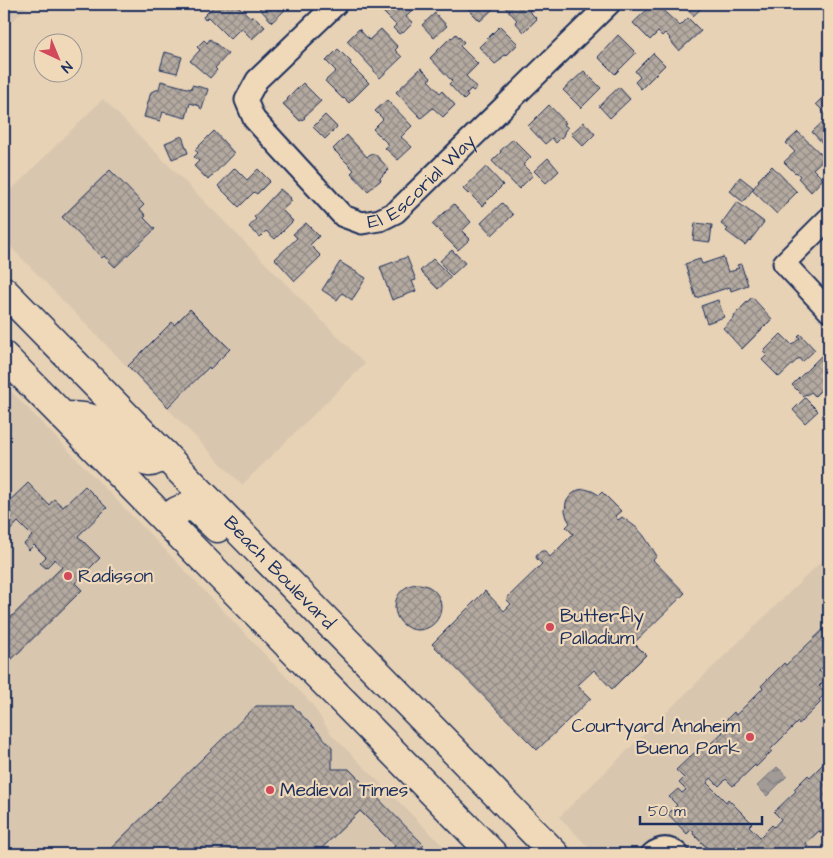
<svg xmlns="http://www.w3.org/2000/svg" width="833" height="858" font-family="'Architects Daughter',sans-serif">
<defs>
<pattern id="water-waves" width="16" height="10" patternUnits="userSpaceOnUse" patternTransform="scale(1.25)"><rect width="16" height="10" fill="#a19a97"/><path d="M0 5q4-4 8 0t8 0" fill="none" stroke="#827e7e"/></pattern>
<pattern id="building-cross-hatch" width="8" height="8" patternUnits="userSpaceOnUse" patternTransform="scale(1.25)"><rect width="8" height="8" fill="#b4aaa0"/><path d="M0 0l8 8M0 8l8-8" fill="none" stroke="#928b86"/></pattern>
</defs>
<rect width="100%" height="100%" fill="#e7d2b5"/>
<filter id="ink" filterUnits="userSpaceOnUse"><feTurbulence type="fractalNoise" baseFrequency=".02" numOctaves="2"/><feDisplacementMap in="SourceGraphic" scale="10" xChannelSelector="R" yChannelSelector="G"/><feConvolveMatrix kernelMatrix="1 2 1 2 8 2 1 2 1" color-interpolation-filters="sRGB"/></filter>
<g filter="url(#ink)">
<path fill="#d8c6af" d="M4,4H30L4,29Z
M103,99L365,364L242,485L4,240V197Z
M4,384L169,554L312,704L331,734L440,843L454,854H4Z
M829,554V854H595L559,817Z"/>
<path fill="url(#water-waves)" stroke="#6b6f80" d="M777,767L787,776L767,796L757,786Z"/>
<path fill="url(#building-cross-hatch)" stroke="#1b2f5e" d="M216,4H236L251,18L253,15L265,27L252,39L241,28L230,39L208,17L205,20L203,17Z
M257,4H279L285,10L272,22L259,8L260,7Z
M384,4H417L418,5L406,17L413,23L403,33L402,32L399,34L393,28L396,25L379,8Z
M473,4H487L493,9L480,21L468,9Z
M502,4H536L529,11L537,19L524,32L515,22L517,20Z
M653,4H656L680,26L688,18L701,31L679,51L669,39L670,38L665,33L662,36L658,32L650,40L633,23Z
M682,4H704L705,5L693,16Z
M435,13L447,26L434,38L422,25Z
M500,26L518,44L506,56L505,55L501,58L502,59L495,64L479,47Z
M359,29L369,40L381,29L398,47L395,50L402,57L380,78L374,71V70L347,41Z
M456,34L464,42L460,46L478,64L466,76L477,88L473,91L471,89L466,94L468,96L464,100L449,84L452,81L430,58L451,37L452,38Z
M618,35L636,53L615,74L598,57Z
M210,39L228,54L215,68L217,70L210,78L190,61L200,50L197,47L204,40L207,43Z
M338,49L351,62L350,64L369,83L349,103L344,98L343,99L325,81L336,71L326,61Z
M165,52L182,57L177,73L160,69Z
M653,53L665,65L641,89L635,82L640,77L635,71Z
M421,68L431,78L428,80L440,93L442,91L455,105L443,117L433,108L421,118L396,92Z
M584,71L601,88L581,108L563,90Z
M161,81L191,89L192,85L208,89L202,109L200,108V106L190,103L186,118L163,112L160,121L144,117L151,92L159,89Z
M303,83L321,101L304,117L305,118L300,121L283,104L288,100L287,99Z
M619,87L630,99L610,118L599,106Z
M829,91V115L828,116L816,104Z
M387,100L412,126L401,137L412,147L398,160L385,148L389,145L373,129L383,119L375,111Z
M549,105L566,123L564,124L568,128L565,130L563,136L556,143L552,138L545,144L528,126Z
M325,115L337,127L325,139L313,127Z
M827,118L829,120V145V144L826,147L812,132Z
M584,122L595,134L583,146L571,134Z
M214,131L234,153L208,180L194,166L199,161L194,157L198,153L195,150Z
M798,132L825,158L813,169L823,179L811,192L798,178L800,176L796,172L795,173L784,162L795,152L786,143Z
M347,135L367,157L370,154L372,155L374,153L389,169L380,178L381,180L368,191L351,173L354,170L333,149Z
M182,136L188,153L172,159L165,143Z
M513,139L531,157L523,165L533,175L519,189L492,161L501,152L500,151Z
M548,158L559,171L546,183L534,171Z
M772,166L797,192L788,201L789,202L777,214L752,190L759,181L758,180Z
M486,167L503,185L482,206L469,193L468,194L463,189Z
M235,168L247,180L258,169L270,181L257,194L254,192L239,207L218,186Z
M110,170L144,205L140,209L146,216L144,218L155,229L115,267L104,256L102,258L62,217Z
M740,177L754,188L743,202L730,191Z
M280,189L291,198L290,199L292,201L282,210L293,221L275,239L266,231L260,237L249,227L256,219L254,217Z
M737,202L764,222L750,241L749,240L745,245L726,231L728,229L721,224Z
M502,203L513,215L492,235L481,223Z
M454,204L471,222L462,231L470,239L458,250L432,224Z
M306,223L319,236L310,245L321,256L295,281L275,259L297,238L293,234Z
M695,223L712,225L710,242L693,240Z
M452,250L465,263L452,275L440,263L441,262L440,261Z
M407,257L416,280L412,281L416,291L392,300L380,267Z
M723,257L728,272L736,270L735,269L739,268L737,265L741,264L748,285L731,291L730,287L696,298L685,264L700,259L702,264Z
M433,259L451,277L438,289L420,271Z
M340,262L366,278L352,300L342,293L337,300L322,290Z
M752,297L772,319L742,349L723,328L735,317L734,315Z
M718,300L724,317L707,323L701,306Z
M190,309L230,349L210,369L209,367L168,407L128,366L172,322L174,325Z
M781,334L792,345L800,338L798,336L800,334L815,350L802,362L799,358L779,377L762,360L767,355L763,352Z
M822,355L829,362V390L826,394L821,391L822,389L815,396L811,392L807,395L806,394L803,396L792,385Z
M805,398L818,411L805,423L793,410Z
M28,483L49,505L54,499L63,507L85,486L107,508L78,536L100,558L75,583L82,590L4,667V624L62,567L55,559L46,568L40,563L46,557L34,545L29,550L24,544L32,536L18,522L4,537V506Z
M585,489L592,491L599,495L602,492L621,511L615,516L618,520L622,517L637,528L644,536L657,556L653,560L685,593L634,643L646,655L612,689L594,670L578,685L591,698L537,750L432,644L485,591L504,611L511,604L506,599L542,564L537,559L536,557L538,553L542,551H545L550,557L573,534L566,527L570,523L567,518L565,511L566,502L571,495L578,490Z
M395 607a23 23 0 1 1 46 0a23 23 0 1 1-46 0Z
M828,625L829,626V663H827L819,671L827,678L819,686L826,693L819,700L821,702L799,724L798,722L770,750L772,751L756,767L755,765L733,786L726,779L719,786L711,778L707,783L726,802L728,799L752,823L749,826L760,837L772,825L774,827L781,819L774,812L796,791L794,789L808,775L810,777L829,758V825L821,833L819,831L806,843L808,846L800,854H713L693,834L694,832L691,830L687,834L668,814L677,805L669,797L678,789L682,793L686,790L679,783L684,778L676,770L706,742L709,745L723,732L718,728L734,712L736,715L763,688L761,686L784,663L786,665Z
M256,706H293L332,747V769H349L424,845L414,854H386L395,846L360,811L316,854H105Z"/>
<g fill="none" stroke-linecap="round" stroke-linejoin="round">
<g stroke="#1b2f5e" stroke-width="25">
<g id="minor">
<path id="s1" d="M336,4L257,80L246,100L254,119L343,216L362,223L380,220L396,212L609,4"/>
<path d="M829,218L784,263L829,311"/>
<path d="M652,854C661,847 669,847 678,854"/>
</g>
</g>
<g stroke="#1b2f5e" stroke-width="31">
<g id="major">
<path id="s2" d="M4,291L555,854"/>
<path d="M4,356L493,854"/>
<path d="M63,416C74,416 87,416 98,421C113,427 135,461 148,462C154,463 159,458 164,454"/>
<path d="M167,521L177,511L188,506L197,509L217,528"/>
</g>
</g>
<use href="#minor" stroke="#f0d9b9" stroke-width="21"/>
<use href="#major" stroke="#f0d9b9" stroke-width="28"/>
</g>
</g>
<g fill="#d1495b" stroke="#f0d9b9" stroke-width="2">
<circle cx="68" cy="576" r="5"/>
<circle cx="550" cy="627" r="5"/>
<circle cx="750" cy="737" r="5"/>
<circle cx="270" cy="790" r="5"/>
</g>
<g text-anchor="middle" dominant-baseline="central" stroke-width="4.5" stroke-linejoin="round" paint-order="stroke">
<g font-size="19" fill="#1b2f5e" stroke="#f0d9b9">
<text stroke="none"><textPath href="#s1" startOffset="379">El Escorial Way</textPath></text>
<text stroke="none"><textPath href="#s2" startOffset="394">Beach Boulevard</textPath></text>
</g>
<g font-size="19" fill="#1b2f5e" stroke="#f0d9b9" text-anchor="start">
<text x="78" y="576">Radisson</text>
<text x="560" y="616">Butterfly<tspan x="560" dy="22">Palladium</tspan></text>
<text x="740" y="726" text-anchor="end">Courtyard Anaheim<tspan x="740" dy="22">Buena Park</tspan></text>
<text x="280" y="790">Medieval Times</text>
</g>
</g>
<rect width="833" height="858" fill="none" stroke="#f0d9b9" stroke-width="20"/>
<rect x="10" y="10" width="813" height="838" fill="none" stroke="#1b2f5e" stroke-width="2" filter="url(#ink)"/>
<g transform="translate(58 58) rotate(136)"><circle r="24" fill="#f0d9b9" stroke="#9b9595"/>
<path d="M0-4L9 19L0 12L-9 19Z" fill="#d1495b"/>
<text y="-8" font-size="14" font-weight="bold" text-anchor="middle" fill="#1b2f5e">N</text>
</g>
<path d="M640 816v8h122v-8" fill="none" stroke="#1b2f5e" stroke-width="2.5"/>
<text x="648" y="816" font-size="15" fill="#1b2f5e" stroke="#f0d9b9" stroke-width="4" paint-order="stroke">50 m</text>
</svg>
